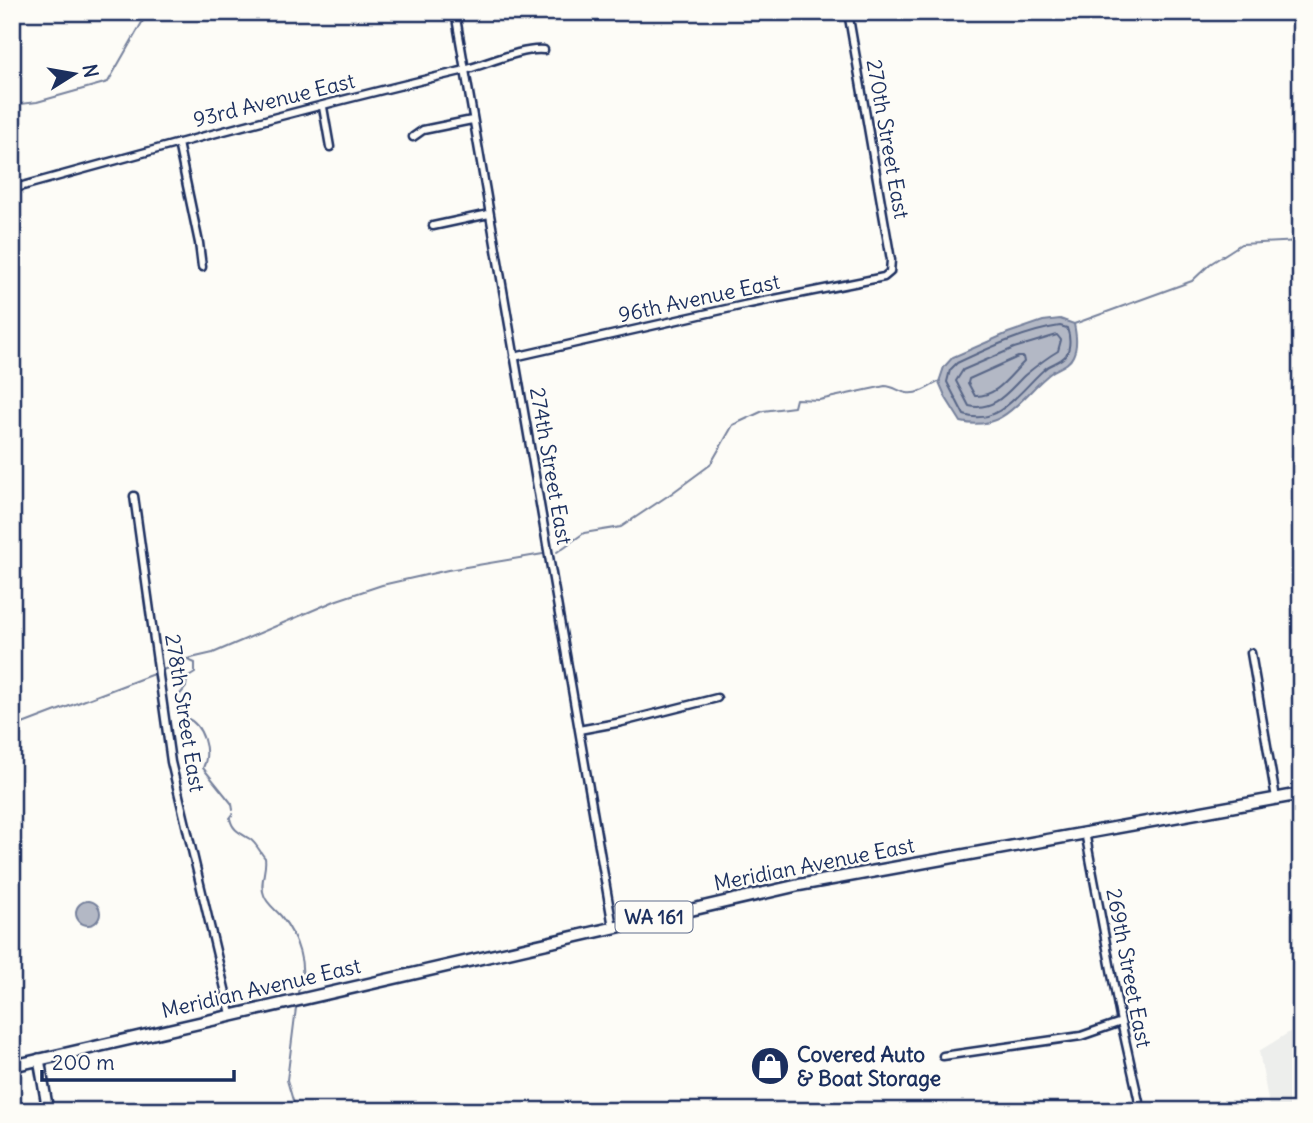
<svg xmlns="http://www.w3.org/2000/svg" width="1313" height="1123" font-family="Delius,sans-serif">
<rect width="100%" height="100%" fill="#fdfcf7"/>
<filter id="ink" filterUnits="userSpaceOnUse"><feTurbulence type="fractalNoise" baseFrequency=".0143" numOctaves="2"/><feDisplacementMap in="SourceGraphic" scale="14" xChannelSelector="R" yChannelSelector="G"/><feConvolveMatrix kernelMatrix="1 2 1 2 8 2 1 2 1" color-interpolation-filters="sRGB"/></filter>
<g filter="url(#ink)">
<path fill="#edeeec" d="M1301,1025V1111H1270L1259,1051Z"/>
<path fill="#b3b8c5" stroke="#76819c" stroke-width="2" d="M1060,319L1074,324C1076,334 1078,346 1073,356C1069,365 1060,367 1052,372C1022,394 1006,433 961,422L946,398L939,382L944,367L953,357L1008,333L1043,321Z
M76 913a12 12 0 1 1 24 0a12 12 0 1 1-24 0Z"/>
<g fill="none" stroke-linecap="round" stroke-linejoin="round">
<path stroke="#586687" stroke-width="2" d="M1060,326L1067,328C1070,336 1071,347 1066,355C1062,361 1053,363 1047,367C1024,385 1000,428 964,415L947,382L950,370L957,363C989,348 1025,331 1060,326Z
M1057,335L1061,340L1058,351C1046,358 1036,366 1025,375C1009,390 995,412 969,406L956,381L963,370L1014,348Z
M1018,357H1023L1024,362C1009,376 997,397 975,396L968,383L969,379Z"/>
<path stroke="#76819c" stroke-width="2" d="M12,105L37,102L108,82L148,12
M1074,324L1192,281L1210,264L1241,244L1301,241
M557,552L584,533L621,527L672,493L710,465L733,425L763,411L794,407L796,399L819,400L885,386C894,386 899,392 907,393C919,395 930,386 940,381
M188,660L195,663V673L187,678L186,687L177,698L186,718C203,724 211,752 203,768L232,804L233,810
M161,671L187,659L213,653L337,600L382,585L448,570L543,554
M12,728L156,673
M233,814L230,818C232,830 240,833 250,839C256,843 260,852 265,858C267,871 259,882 264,895C266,903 276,910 281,916C297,936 309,968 298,992
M296,1111L287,1080L296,1008"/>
<g stroke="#1b2f5e" stroke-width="11">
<path id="street" d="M455,12L613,927
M323,107L330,147
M413,137L423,130L472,120
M178,143L199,243L202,267
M12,189C160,148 308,107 457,72C480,67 522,47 544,50
M433,226L489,214
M514,357L744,305L884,277L890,272L891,260L848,12
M134,496L171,762L231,1014
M1251,653L1276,798
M579,730L622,722L717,698
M1085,832L1120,1017L1141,1111
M943,1056L1081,1036L1121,1022"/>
</g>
<g stroke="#1b2f5e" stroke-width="14">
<path id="secondary" d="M39,1059L48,1111"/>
</g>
<g stroke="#1b2f5e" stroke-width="15">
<path id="primary" d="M12,1066L799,885L1301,794"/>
</g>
<use href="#street" stroke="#fdfcf7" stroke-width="6"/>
<use href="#secondary" stroke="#fdfcf7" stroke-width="9"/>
<use href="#primary" stroke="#fdfcf7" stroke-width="10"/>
</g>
</g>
<defs>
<g id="shop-disc" transform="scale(2.0125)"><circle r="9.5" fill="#1b2f5e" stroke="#fdfcf7"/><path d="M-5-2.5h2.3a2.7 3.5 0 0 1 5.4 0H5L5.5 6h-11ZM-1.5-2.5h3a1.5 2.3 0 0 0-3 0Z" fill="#fff"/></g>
</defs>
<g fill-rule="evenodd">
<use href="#shop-disc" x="770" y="1066"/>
</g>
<g text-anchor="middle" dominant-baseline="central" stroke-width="5" stroke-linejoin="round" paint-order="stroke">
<rect fill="#fdfcf7" stroke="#5f6c8c" stroke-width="2" x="615.5" y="901.5" width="77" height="31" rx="5"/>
<g font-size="19" font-weight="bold" fill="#1b2f5e">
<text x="654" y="917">WA 161</text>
</g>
<g font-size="21" fill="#1b2f5e" stroke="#fdfcf7">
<text transform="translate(274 100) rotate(-14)">93rd Avenue East</text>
<text transform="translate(888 139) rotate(80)">270th Street East</text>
<text transform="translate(699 298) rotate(-12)">96th Avenue East</text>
<text transform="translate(551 466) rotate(80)">274th Street East</text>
<text transform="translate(185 713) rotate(81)">278th Street East</text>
<text transform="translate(814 864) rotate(-11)">Meridian Avenue East</text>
<text transform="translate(1129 968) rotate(79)">269th Street East</text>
<text transform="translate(261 988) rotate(-13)">Meridian Avenue East</text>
</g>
<g font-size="21" font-weight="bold" fill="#1b2f5e" stroke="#fdfcf7" text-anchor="start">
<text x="797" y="1054">Covered Auto<tspan x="797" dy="24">&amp; Boat Storage</tspan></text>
</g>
</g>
<rect width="1313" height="1123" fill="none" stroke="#fdfcf7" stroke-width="42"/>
<rect x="21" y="21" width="1271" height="1081" fill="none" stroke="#1b2f5e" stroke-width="2.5" filter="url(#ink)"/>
<g transform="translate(74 74) rotate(79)" stroke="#fdfcf7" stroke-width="5" paint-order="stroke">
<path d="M0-5L12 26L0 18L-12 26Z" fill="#1b2f5e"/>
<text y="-10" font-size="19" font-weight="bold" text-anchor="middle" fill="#1b2f5e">N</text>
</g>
<path d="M42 1070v10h192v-10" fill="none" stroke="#1b2f5e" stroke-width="3.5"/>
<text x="52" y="1070" font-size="21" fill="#1b2f5e" stroke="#fdfcf7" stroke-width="5" paint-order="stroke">200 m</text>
</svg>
